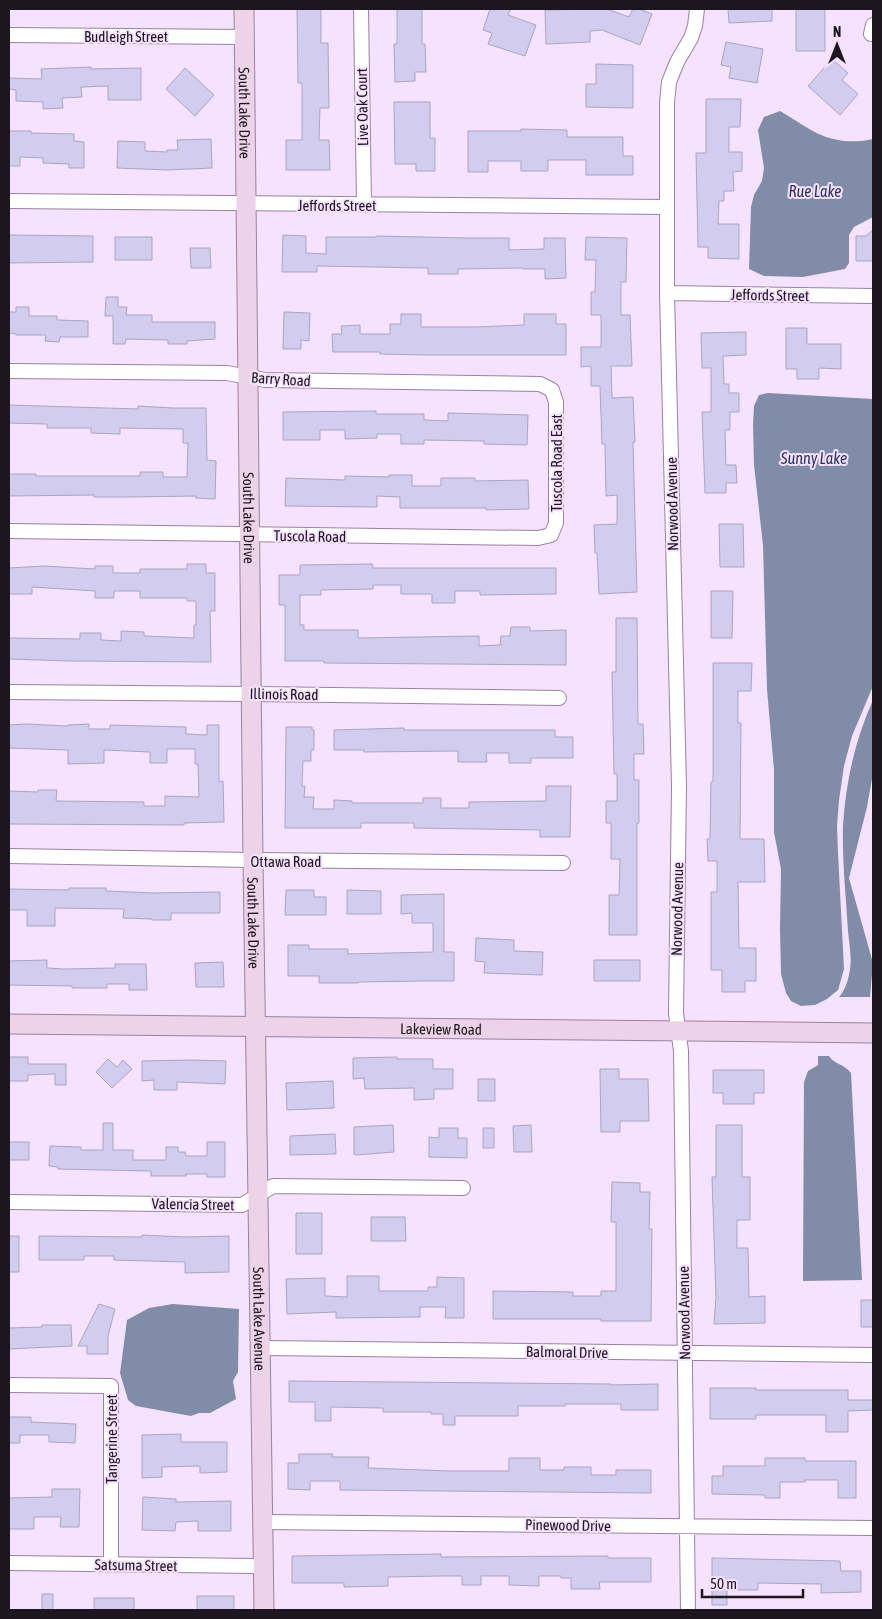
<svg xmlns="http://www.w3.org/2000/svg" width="882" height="1619" font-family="'Asap Condensed',sans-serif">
<rect width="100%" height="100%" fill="#f5e2fe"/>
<path fill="#818ca9" d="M780,111C791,117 800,124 811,130C830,141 852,144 873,139V217L854,227L849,235V263L845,269L803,277L764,276L749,269L751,207L754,195L762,181L764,168L758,130L764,117Z
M768,393L873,399V686L852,736L844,766L839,800L837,826L838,853L844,969L838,990L827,999L815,1005L801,1006L791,1001L786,993L781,974L780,929L781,869L774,832V770L767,689L763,545L754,465L753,425L754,406L759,395Z
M873,700V773L867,807L849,878L873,963L870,997H839C845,991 849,978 850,969C852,958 849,943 848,931C846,896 842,860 843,825C846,781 855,740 873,700Z
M818,1056H829C835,1065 843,1063 851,1073L862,1280L803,1281L804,1082L808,1071L818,1065Z
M173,1304L239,1309L238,1372L233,1381L236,1399L210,1413H199L191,1416L136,1406L128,1400L120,1373L127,1320L149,1308Z"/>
<path fill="#d2cdee" stroke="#a9a5c3" d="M297,9H321V43H328L329,108H320L319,140H329L330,170H286V140H302V83H298Z
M397,9H422V44H425L426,72H415V81L395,82L394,44H397Z
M490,9H511L508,15L536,25L525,56L488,44L492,33L483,30Z
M607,9L629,17L633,9H639L652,14L640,45L602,30L590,31V42L546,44L545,10Z
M728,9H772V21L729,23Z
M796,9H825V51H796Z
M726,42L763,49L757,83L729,78L731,67L721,65Z
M832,59L848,73L842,80L858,94L840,115L808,86Z
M596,64L633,65V108L586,107V84H596Z
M91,67V69L141,68V100H108V86L81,87L82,97L62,98L63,108L43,109V102L16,101V90L9,89V78L42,79L41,69Z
M185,68L214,95L195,116L166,89Z
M706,99H741L740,127H729V152H742V171L733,172L734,191H724V201H719L718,224H739V259L708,258V247H698L696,153H706Z
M394,102H430V138H435V171H416V164H395Z
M521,129L567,130V137H623V156H633V175H586V160H548V171H521V161H488V172H468V131H521Z
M9,131H31V133L74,134V141L84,142V168H69V164L43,163V158L20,157V166H9Z
M211,139L212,168L167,170L117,168L118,141L145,142V151L167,152V150H178L177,140Z
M873,230V261H856V236H866Z
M9,235L93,236V262L9,263Z
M283,235L306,236V253L326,254V237H376V236L469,238H509V250L544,249V238H565L566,278L545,279V269H523V268L458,269V274H428V268L317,266V272H282Z
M115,237H152V260H115Z
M586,237L627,238L626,282H621V315H630L632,366H611L612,398L633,397L635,442H633L637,592L599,594L597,553H595L594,525L617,524V495L606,496L605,444H602L600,386H591V366L581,367V347H601V315H591V292H595L596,260H585Z
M190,248H210L211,268H191Z
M106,297H118V307H127L126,315H152V322H215V339L187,341V344H168V340L126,339L125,344H113V316H105Z
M16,307H29V316H57V320L88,321V337H60L59,342L45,341L46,335H16V334L9,333V312H16Z
M284,312L310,313L309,341L301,340V349H283Z
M401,314H421V327H475L524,325V314H556V324H566V355H425L380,354V352H333L332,334H342L341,326L360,325V334H390V324H401Z
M786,328H807V344H841V369L819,368V379H797V369H786Z
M746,332V355L723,356L724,384H729V393H739V412H730V430H725L726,465H736L737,483H726V493H705L702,412H711V368H702L701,333Z
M9,405L138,409V406L173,408H206L207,460L216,461L215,499L196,498V496L129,497H94V495L9,496V474H36V476H140V472H163V477H187L188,443H183V429L120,428V434L91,433V428H47V424L9,423Z
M376,411V414H424V420L448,421V413L528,415L527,445L484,444V441L424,440V444H401V434H377V438L345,439V430H320V440H283V412Z
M389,475H412V486H441V478H475V481L528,480L529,509L486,510V508H400V497L377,496V507L285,506L286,478L345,480V476L389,477Z
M719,524H743L744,567H720Z
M187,564H206V573H215V611H210L211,662L69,661L9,659V638L80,639V633H101V640L121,641V631L144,632V636L194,638V625H196V601H187V598H140V591H114V598H95V591L32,587V594H9V568L44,566L95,569V566H113V573H140V569H187Z
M372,564L373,568H556V594L480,595V591H455V603H432V594H401V585H373V589L321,590V595H300V625H304V630H358V638L479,636V646L500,645L501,636H510L511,627H530V631L566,630V665L324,663V661H285V605H279V575H300V565Z
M711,591H733L732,638H711Z
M616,618H637L638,724H643L644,754H634V780H639V823H637V935H609V895H619L620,859H611V823H606V801H617V774H614L612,672H616Z
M713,663H752L751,691H738V723H741L740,839H764L765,882H738L739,948H756V981H745V992H722V970H711V892H717V861H708L707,839H710L711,782H713Z
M26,724L68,726V725L89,724V729H110V725L186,727V734L207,735V725H219V782L223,781L224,822L184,823V825L9,824V791L38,792V790H57L56,801L144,802V806H165V796L199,797L198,764H195V749H167V763H150V752L104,750V763L68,764V750L9,748V725Z
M286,727H312V730H314V750H311V761H303L302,786H305L304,797H314L313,809H334V800L352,801V803H423V798H441V808H469V802L546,801V786H571L570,837H540V830L414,828V823H361V828H285Z
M404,728V730H555V737H573V758H531V763H509V753H486L487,762H458V751L364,752V750H334V730Z
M69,888H106V891L153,893L220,892V913H171V920H152V919L123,918L124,909L55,908V926H27V910H9V889L69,890Z
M286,890H314V897H326V915H285Z
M347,890L381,891V914H347Z
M444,894V952H454V981H423L358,982V983H319V976H288V945H309V949H348V954L433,952V923H412V913L401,914V895Z
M476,938L514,940V951L543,952L542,975L484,973L485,962L475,961Z
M47,960V968L64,969L115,968V964H146L147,990H129V984H107V988H72V986L9,985V961Z
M594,960H640V981H594Z
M223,962L224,987H196L195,963Z
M9,1057H28V1064H66V1085H55V1074L28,1075V1081H9Z
M397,1057V1059H433V1069H453V1089H434V1099L414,1100V1088L365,1089L364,1078L353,1079V1058Z
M108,1059L117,1067L123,1060L132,1069L112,1088L96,1072Z
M190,1060L226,1061L225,1084L177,1082V1090H154V1080L142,1081V1061Z
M600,1069H619V1079H648L649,1121H620V1132H601Z
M713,1070H764V1093H754V1104H723V1093H713Z
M478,1079H495V1101H478Z
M333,1081L334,1108L287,1110L286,1083Z
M103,1123H113V1150H133V1160H166V1147H178V1152H185L186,1156H207V1142H225V1177H207V1174H186V1176H151V1171L58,1169V1167L49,1166L50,1146L81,1147V1150H103Z
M393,1125L394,1152L356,1155L354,1154V1127Z
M531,1125L532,1152H514L513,1126Z
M716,1125H742V1177H750V1220H737V1248H748L749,1297L765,1296V1323L714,1324L716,1297L712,1177H716Z
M439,1128H458V1138H467V1158L429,1157V1137L439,1138Z
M483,1128H494V1148H483Z
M335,1134L336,1154L290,1155V1136Z
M9,1142H29V1160H9Z
M612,1182L640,1183V1192H650L649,1229H652L651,1321H601V1319H493V1291L573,1292V1296H601V1291H616V1222H611Z
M296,1213H322V1254H296Z
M371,1217H405L406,1241H371Z
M142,1235L184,1237L229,1236V1272L185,1273V1262L114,1260V1256H84V1260H39V1236L142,1237Z
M9,1236H19V1272H9Z
M347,1276H379V1291H428V1287H437V1277L464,1278V1318H445L446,1307H420V1317L336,1318V1312L287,1314L286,1279L325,1278V1296L347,1297Z
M861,1300H873V1327H861Z
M99,1304L115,1309L108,1336V1354H87V1346H78Z
M42,1325H71L72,1346L9,1349V1328L42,1327Z
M289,1381L611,1384V1385L658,1384V1410H621V1404H565V1406H518V1416H455V1425H443V1414H431V1412H383V1408L331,1407V1421H315V1402H289Z
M710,1388H756V1390H848V1400H873V1410L848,1411V1432H826V1415H756V1419H710Z
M9,1417H31V1422L76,1424L75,1443L49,1442V1435H20V1443H9Z
M181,1434V1442H227V1472L200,1473V1466L162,1467V1477L142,1478V1435Z
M299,1454H333L332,1457H369L368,1468L451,1471H509V1458H540V1470H564V1467H591V1475H616V1470H651V1493L340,1490V1481H310V1490L288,1489V1463H299Z
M765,1458H805V1461H856V1498H838V1480H805V1482H780V1498H765V1495L712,1494V1476H723V1466H765Z
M52,1489H80L79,1527H60L61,1517H34V1529H9V1498L52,1497Z
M143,1497L176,1499V1502L231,1501V1531H198V1521L176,1522L175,1531L142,1530Z
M441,1554V1557L608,1556V1558H651V1582H599L600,1589H571V1578H561V1576H539V1586L509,1585V1576H481V1585H462V1576H441L388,1577V1586L344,1587V1583H292V1556Z
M712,1558L840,1561L841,1571H861V1592L821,1593V1584L758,1583V1590H727V1605H712Z
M42,1594H53V1610H42Z
M197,1596H234V1610H197Z
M94,1598H134V1610H94Z"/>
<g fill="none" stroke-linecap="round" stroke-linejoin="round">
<g stroke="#96849e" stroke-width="16">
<path id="street" d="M361,9L364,205
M871,34L873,25
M9,35L244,37
M9,201L666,207
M667,293L873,296
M9,371L227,373L265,380L540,384L552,390L556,402V523L551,535L538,538L9,531
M9,692L252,694L559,698
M9,856L253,860L563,863
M9,1202L242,1205L273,1186L463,1188
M261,1348L873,1355
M9,1385L111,1386V1564
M263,1522L873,1528
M9,1563L263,1566
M688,1610L681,1051L676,1013L679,786L667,293V103L669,82L677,62L691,38L695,26L697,9"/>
</g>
<g stroke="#96849e" stroke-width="21">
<g id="secondary">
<path id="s1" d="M244,9L253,860L264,1610"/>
<path id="s2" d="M9,1024L873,1033"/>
</g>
</g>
<use href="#street" stroke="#fff" stroke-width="14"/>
<use href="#secondary" stroke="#edd3e7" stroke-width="19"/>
</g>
<g text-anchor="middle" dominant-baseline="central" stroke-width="4" stroke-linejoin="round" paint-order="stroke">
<g font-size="15" fill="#1d1620" stroke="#f5e2fe">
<text x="126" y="36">Budleigh Street</text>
<text transform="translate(362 107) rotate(-91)">Live Oak Court</text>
<text stroke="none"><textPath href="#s1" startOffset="104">South Lake Drive</textPath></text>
<text x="337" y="205">Jeffords Street</text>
<text transform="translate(770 295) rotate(1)">Jeffords Street</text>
<text transform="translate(281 379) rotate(4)">Barry Road</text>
<text transform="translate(556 463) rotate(-90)">Tuscola Road East</text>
<text transform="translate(672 504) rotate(-91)">Norwood Avenue</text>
<text stroke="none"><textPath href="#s1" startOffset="509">South Lake Drive</textPath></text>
<text transform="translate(310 536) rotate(1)">Tuscola Road</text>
<text transform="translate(284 694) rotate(1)">Illinois Road</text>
<text x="286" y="861">Ottawa Road</text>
<text transform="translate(677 909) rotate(-89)">Norwood Avenue</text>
<text stroke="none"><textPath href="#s1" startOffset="914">South Lake Drive</textPath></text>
<text stroke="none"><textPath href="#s2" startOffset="432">Lakeview Road</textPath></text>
<text transform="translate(193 1204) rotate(1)">Valencia Street</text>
<text transform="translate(684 1313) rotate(-91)">Norwood Avenue</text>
<text stroke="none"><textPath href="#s1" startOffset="1310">South Lake Avenue</textPath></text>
<text transform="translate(567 1352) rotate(1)">Balmoral Drive</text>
<text transform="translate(111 1439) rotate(-90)">Tangerine Street</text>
<text transform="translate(568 1525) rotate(1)">Pinewood Drive</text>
<text transform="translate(136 1565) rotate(1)">Satsuma Street</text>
</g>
<g font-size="16" font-style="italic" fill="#28335d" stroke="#f5e2fe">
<text x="815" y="191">Rue Lake</text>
<text x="814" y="458">Sunny Lake</text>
</g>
</g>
<rect width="882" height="1619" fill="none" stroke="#1d1620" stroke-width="20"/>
<g transform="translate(837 45)" stroke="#f5e2fe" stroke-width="4" paint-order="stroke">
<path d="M0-4L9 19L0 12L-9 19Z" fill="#1d1620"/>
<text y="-8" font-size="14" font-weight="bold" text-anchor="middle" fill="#1d1620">N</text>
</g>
<path d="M702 1589v8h101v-8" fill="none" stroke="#1d1620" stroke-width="2.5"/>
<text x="710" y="1589" font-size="15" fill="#1d1620" stroke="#f5e2fe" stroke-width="4" paint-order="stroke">50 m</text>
</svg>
